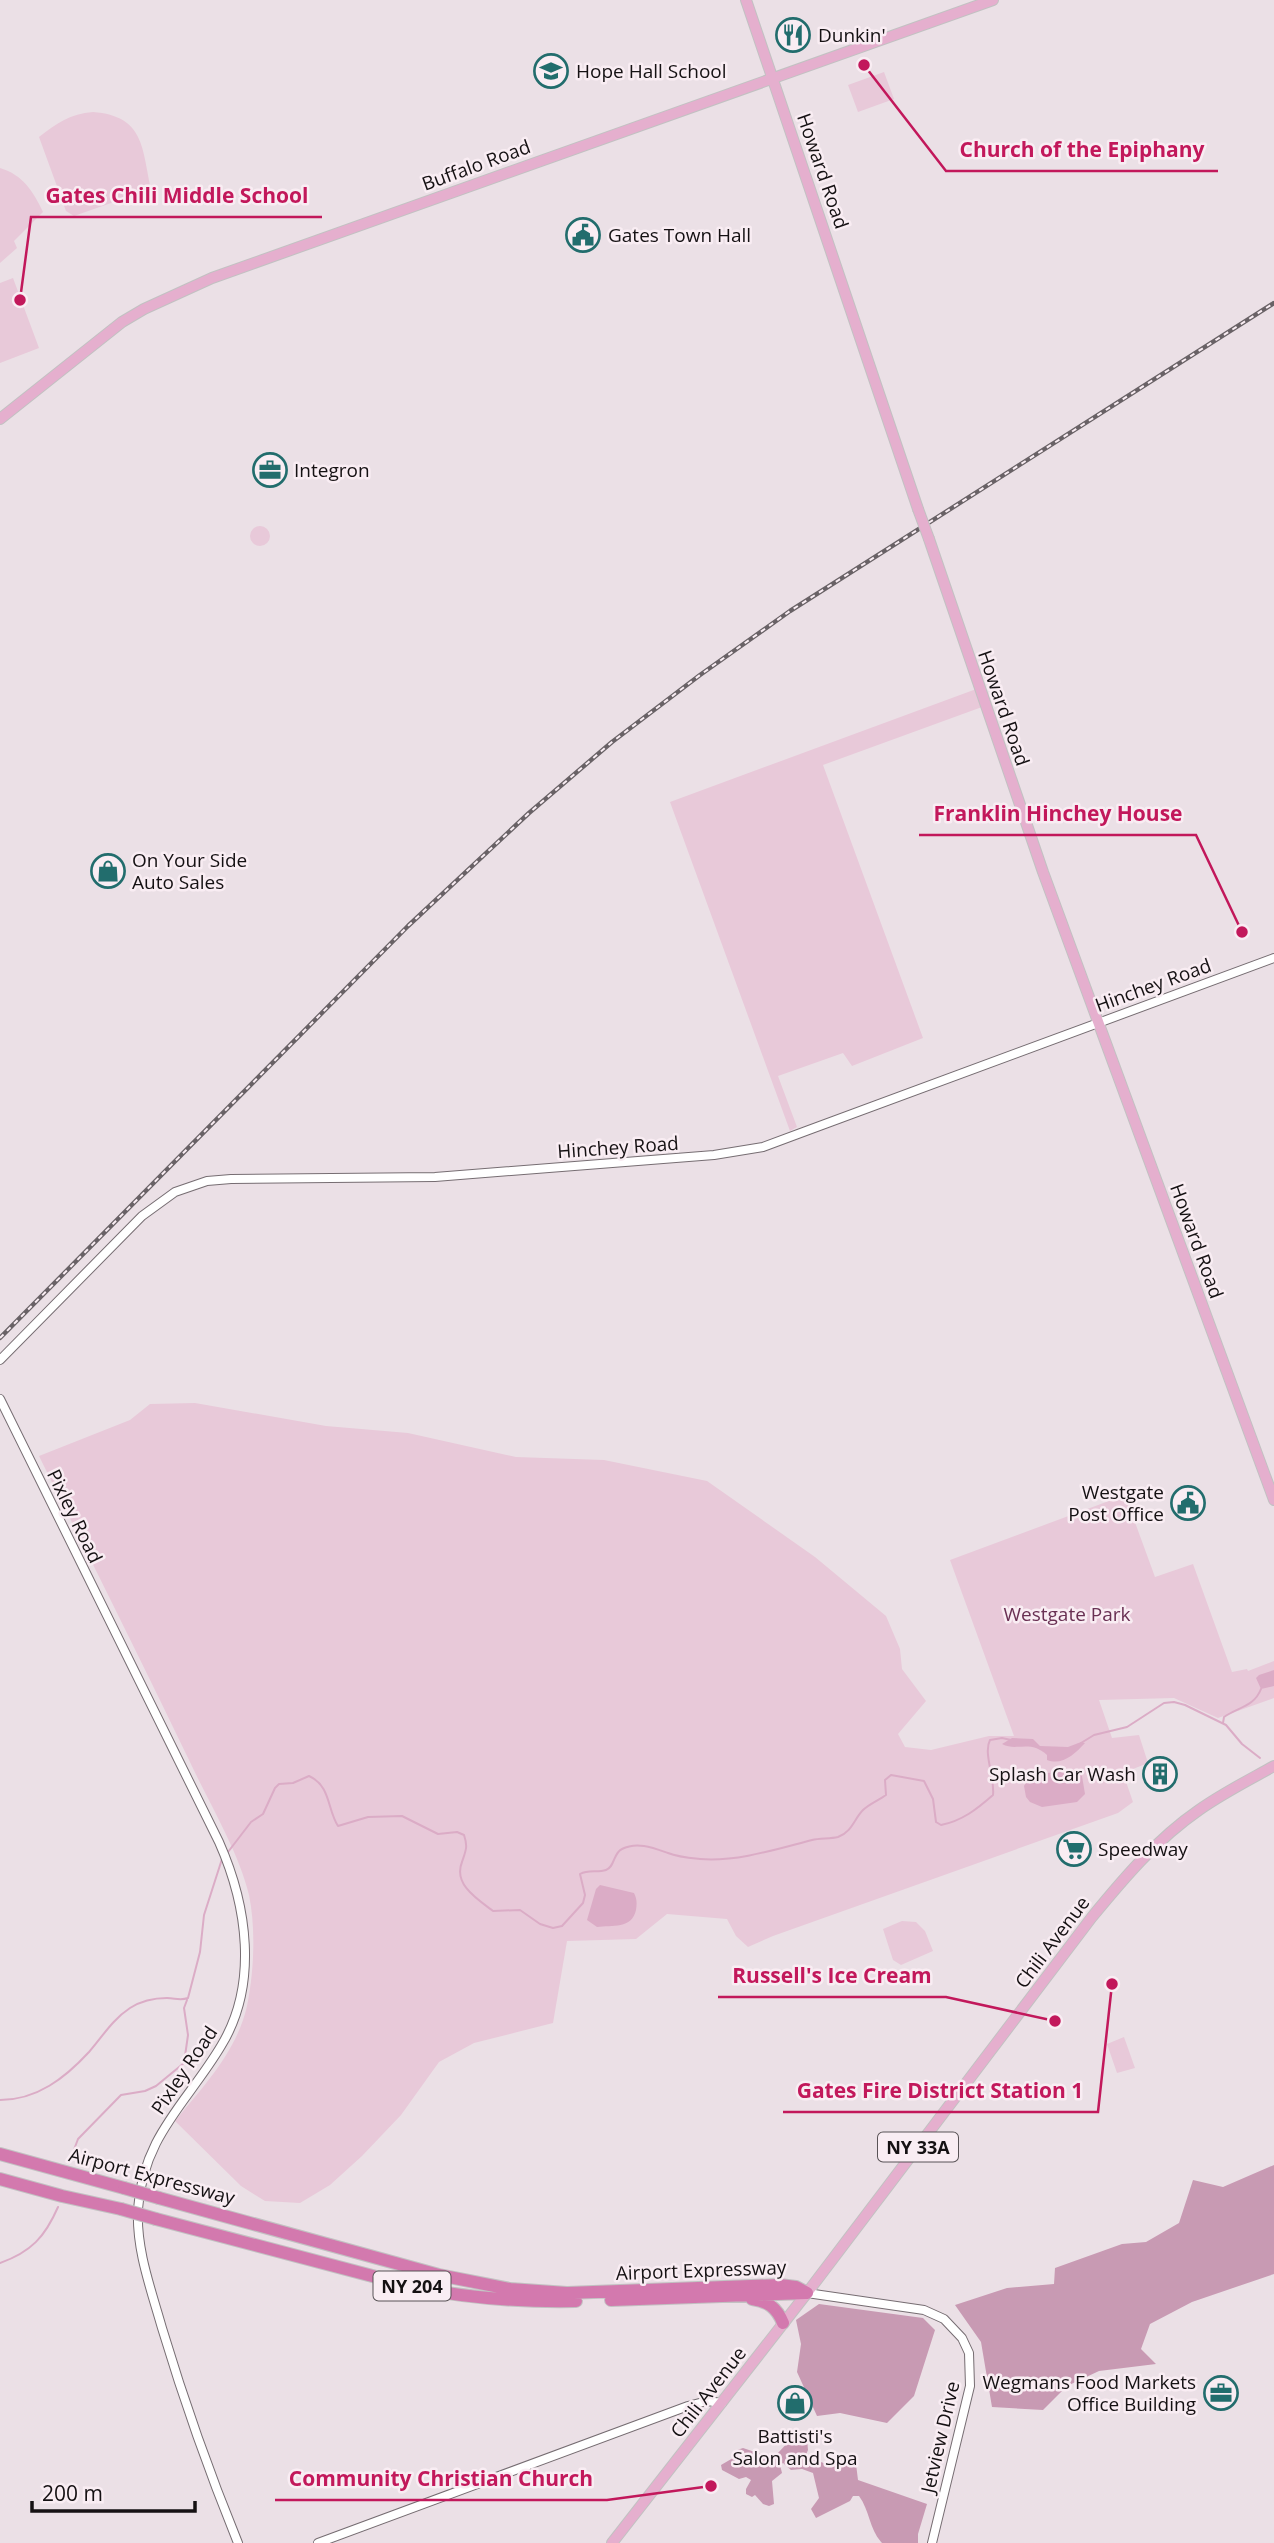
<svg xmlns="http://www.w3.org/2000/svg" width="1274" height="2543" font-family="'Open Sans',sans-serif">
<rect width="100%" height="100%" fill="#ebe0e6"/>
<path fill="#e8c9d9" d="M884,72L894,99L858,112L848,85Z
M93,112C145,116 142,149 151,189L74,216L66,211L39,137C57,123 70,114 93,112Z
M0,168C23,175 33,191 43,212L14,241L17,248L0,263Z
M13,278L39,348L0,363V283Z
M250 536a10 10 0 1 1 20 0a10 10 0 1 1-20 0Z
M979,688L982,707L823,765L923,1038L852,1066L843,1053L778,1076L797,1127L790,1131L670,802Z
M195,1403L326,1426L408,1433L516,1457L604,1460L707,1481L815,1557L886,1616L900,1649L902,1669L926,1701L898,1734L905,1747L931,1750L989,1736H1014L950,1560L1125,1495L1155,1577L1193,1564L1232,1672L1247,1669L1248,1671L1274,1661V1698L1218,1718L1174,1698L1099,1700L1112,1738L1139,1735L1148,1763L1123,1773L1133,1802L1118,1813L773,1936L748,1947L736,1936L727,1919L667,1914L636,1939L567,1941L553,2023L474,2043L439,2062L401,2115L362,2156L330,2185L300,2203L265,2201L241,2186L175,2121C203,2087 237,2051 247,2006C254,1972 256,1929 249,1895C239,1852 208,1801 189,1760C140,1658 89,1557 39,1456L130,1420L150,1404Z
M902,1921L916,1922L925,1931L933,1951L901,1965L893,1960L883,1929Z
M1124,2037L1135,2068L1117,2073L1107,2044Z"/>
<path fill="#c89ab3" d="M1274,2165V2274L1192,2302L1150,2324L1141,2349L1156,2364L1099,2371L1067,2386L1043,2410L992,2407L981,2342L955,2305L1007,2288L1054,2284L1055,2268L1122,2244L1146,2242L1179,2223L1193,2180L1223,2187Z
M819,2304L923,2318L935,2330L914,2396L887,2423L840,2413L817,2416L797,2372L801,2344L796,2320Z
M799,2435L807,2439L808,2450L805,2457L827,2464H856L858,2480L927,2504L918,2534V2543H882C869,2529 870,2511 859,2496H853L850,2501L816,2518L811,2509L819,2498L813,2473L802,2469L791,2470L783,2463L780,2465L782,2473L772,2481L774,2504L769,2506L763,2504L755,2495L752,2497L746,2494V2489L751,2480L746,2477L739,2479L722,2470L721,2465L733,2458L734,2451L743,2448L761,2454H777L793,2437Z"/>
<path fill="#dbacc6" d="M1274,1670V1686L1261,1689L1256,1678L1259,1675Z
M1012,1738L1033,1739L1040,1746L1068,1747L1081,1742L1085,1743C1075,1754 1062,1766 1047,1760V1755C1030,1739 1017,1752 1002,1744Z
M1072,1771L1082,1776L1085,1794L1077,1802L1042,1807L1030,1802L1026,1797L1024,1786C1033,1770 1056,1773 1072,1771Z
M600,1885L634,1893C637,1899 637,1903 636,1910C632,1929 612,1925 597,1927L587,1920L596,1889Z"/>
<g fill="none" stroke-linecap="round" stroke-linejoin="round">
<path stroke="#dbacc6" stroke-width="2" d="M1223,1723L1224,1717C1238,1707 1254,1707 1261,1689
M1081,1743L1094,1735L1127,1727L1164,1703L1174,1702L1185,1705L1226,1725L1242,1744L1260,1758
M228,1852L251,1822L263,1814L275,1788L279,1784L293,1783L309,1776C331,1786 327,1809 338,1826L368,1817L402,1816L438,1834L457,1832L464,1835C468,1847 466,1850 462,1862C453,1884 477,1899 493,1911L520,1910L540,1924L553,1928L562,1926L583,1903L585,1895L580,1874C589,1869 597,1873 606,1870C615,1867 613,1853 622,1849C637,1841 654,1848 668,1853C678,1857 690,1858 700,1859C737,1862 777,1849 812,1840C820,1838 830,1839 838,1837C852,1832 854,1819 863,1810C869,1804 879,1800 886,1795L885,1780L891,1775L924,1781L933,1799L936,1822L941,1825C962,1821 977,1809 993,1795C995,1777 983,1753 990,1740L1002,1738L1011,1740
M0,2100C37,2100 65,2078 89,2052C102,2037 113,2019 130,2008C141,2001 154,1998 167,1998C175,1998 180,2001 188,1998L200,1952L204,1915L222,1859
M72,2155L78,2139L121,2095L145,2091L156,2086L184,2063L188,2035L184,2008L187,2000
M0,2263C31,2252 45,2237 58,2207"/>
<g stroke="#766d72" stroke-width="10">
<path id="minor" d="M0,1360L142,1216L175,1192L207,1181L231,1179L435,1177L714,1155L763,1147L806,1131L1274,958
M0,1399L219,1842C247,1905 259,1984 221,2046C187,2103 143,2136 138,2209C136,2250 151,2289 162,2328C184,2401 209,2472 238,2543
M807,2293L924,2310L944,2319L962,2338L969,2353L970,2386L932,2543
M318,2543L688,2406L707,2401L722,2403"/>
</g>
<g stroke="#c2c1c2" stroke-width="12">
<path id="major" d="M746,0L918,509
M0,419L122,322L144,309L212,278L993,0
M929,539L1043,872L1274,1500
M612,2543L807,2293L1092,1917C1124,1878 1157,1839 1199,1810C1223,1793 1249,1780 1274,1766"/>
</g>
<g stroke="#c2c1c2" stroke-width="14">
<path id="highway" d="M0,2154L124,2188
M0,2179L62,2196L121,2209
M159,2198L439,2275L510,2289L567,2293L780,2285L796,2287L807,2293
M156,2219L418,2288C469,2298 523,2302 576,2301
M752,2299C768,2301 777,2308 783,2323
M611,2300L807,2293"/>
</g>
<use href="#minor" stroke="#fff" stroke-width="8"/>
<use href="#major" stroke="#e5afce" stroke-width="10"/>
<use href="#highway" stroke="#d379ae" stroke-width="12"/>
<g stroke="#696266" stroke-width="4.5">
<path id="rail" d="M0,1338L408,926L529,813L612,742L700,675L790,611L1274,303"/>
</g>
<use href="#rail" stroke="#f9edf3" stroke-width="2" stroke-dasharray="5" stroke-linecap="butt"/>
<g stroke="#c2c1c2" stroke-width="12" stroke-linecap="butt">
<path id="major-bridge" d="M918,509L929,539"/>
</g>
<g stroke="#c2c1c2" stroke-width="14" stroke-linecap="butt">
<path id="highway-bridge" d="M124,2188L159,2198
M121,2209L156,2219"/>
</g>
<use href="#major-bridge" stroke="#e5afce" stroke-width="10"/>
<use href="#highway-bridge" stroke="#d379ae" stroke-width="12"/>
</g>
<defs>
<g id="restaurant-ring" transform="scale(1.75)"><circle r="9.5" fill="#f9edf3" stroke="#226d6d" stroke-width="1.5"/><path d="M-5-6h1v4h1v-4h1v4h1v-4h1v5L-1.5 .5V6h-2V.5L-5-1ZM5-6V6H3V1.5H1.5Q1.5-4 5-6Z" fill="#226d6d"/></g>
<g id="school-ring" transform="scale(1.75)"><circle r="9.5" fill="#f9edf3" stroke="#226d6d" stroke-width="1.5"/><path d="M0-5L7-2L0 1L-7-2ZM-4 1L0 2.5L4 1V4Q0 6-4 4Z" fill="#226d6d"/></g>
<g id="civic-ring" transform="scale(1.75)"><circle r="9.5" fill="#f9edf3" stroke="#226d6d" stroke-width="1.5"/><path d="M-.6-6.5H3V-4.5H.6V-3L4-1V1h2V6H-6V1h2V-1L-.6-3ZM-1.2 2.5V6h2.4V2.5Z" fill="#226d6d"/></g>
<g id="office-ring" transform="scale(1.75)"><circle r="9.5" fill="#f9edf3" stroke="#226d6d" stroke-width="1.5"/><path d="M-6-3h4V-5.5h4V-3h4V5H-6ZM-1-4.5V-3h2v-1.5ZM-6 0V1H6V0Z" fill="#226d6d"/></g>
<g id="shop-ring" transform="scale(1.75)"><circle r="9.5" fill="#f9edf3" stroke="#226d6d" stroke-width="1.5"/><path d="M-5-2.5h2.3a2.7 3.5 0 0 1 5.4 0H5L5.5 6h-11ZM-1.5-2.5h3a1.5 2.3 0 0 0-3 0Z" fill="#226d6d"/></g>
<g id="building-ring" transform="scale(1.75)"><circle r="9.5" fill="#f9edf3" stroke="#226d6d" stroke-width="1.5"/><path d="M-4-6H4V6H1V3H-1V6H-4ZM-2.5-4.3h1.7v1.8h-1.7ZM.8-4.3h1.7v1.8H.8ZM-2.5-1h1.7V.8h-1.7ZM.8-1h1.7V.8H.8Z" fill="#226d6d"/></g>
<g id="supermarket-ring" transform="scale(1.75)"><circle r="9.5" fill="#f9edf3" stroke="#226d6d" stroke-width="1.5"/><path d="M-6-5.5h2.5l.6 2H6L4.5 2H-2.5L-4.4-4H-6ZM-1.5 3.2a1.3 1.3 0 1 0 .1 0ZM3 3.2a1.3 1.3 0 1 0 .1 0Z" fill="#226d6d"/></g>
</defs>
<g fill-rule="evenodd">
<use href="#restaurant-ring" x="793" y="35"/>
<use href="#school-ring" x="551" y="71"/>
<use href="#civic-ring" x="583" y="235"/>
<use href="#office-ring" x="270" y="470"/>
<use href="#shop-ring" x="108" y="871"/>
<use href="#civic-ring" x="1188" y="1503"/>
<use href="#building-ring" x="1160" y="1774"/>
<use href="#supermarket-ring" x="1074" y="1849"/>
<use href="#office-ring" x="1221" y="2393"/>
<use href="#shop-ring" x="795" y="2403"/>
</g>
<g text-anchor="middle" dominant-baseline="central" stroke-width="5" stroke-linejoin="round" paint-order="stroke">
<g fill="#f9edf3" stroke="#595356" stroke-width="2">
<rect x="878" y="2132.5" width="80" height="29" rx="5"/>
<rect x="373.5" y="2271.5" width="77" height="29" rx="5"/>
</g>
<g font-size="18" font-weight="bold" fill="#151113">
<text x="918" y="2147">NY 33A</text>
<text x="412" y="2286">NY 204</text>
</g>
<g font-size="19" fill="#151113" stroke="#f9edf3" text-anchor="start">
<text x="818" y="35">Dunkin'</text>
<text x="576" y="71">Hope Hall School</text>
<text x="608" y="235">Gates Town Hall</text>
<text x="294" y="470">Integron</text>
<text x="132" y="860">On Your Side<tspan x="132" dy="22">Auto Sales</tspan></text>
<text x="1164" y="1492" text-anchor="end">Westgate<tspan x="1164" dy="22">Post Office</tspan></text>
<text x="1136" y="1774" text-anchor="end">Splash Car Wash</text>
<text x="1098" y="1849">Speedway</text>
<text x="1196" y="2382" text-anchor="end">Wegmans Food Markets<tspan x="1196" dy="22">Office Building</tspan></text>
<text x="795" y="2436" text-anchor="middle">Battisti's<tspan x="795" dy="22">Salon and Spa</tspan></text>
</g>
<g font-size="19" fill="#151113" stroke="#f9edf3">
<text transform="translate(476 165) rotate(-20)">Buffalo Road</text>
<text transform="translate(823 171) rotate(71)">Howard Road</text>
<text transform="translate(1004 708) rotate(71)">Howard Road</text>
<text transform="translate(1153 985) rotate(-20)">Hinchey Road</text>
<text transform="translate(618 1147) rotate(-4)">Hinchey Road</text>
<text transform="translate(1197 1241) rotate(70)">Howard Road</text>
<text transform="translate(75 1516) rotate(64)">Pixley Road</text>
<text transform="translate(1052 1942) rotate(-53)">Chili Avenue</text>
<text transform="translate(184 2070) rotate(-56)">Pixley Road</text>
<text transform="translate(152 2176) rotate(15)">Airport Expressway</text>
<text transform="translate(701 2270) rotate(-2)">Airport Expressway</text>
<text transform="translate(708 2392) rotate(-52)">Chili Avenue</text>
<text transform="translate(940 2437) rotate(-77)">Jetview Drive</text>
</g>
<g font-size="19" fill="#693053" stroke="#f9edf3">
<text x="1067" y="1614">Westgate Park</text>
</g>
</g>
<path fill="none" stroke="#c2185b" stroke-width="2.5" d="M864 65L946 171H1218M20 300L31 217H322M1242 932L1196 835H919M1055 2021L946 1997H718M1112 1984L1098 2112H783M711 2486L607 2500H275"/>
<g fill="#c2185b" stroke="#f9edf3" stroke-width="2.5">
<circle cx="864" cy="65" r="7"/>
<circle cx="20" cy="300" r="7"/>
<circle cx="1242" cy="932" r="7"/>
<circle cx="1055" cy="2021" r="7"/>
<circle cx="1112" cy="1984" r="7"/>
<circle cx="711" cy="2486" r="7"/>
</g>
<g font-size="21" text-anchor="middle" font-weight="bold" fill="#c2185b" stroke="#f9edf3" stroke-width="5" stroke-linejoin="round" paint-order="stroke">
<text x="1082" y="157">Church of the Epiphany</text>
<text x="177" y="203">Gates Chili Middle School</text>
<text x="1058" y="821">Franklin Hinchey House</text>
<text x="832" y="1983">Russell's Ice Cream</text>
<text x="940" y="2098">Gates Fire District Station 1</text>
<text x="441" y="2486">Community Christian Church</text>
</g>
<path d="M32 2501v10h163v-10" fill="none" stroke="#151113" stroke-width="3.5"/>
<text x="42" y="2501" font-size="21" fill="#151113" stroke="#f9edf3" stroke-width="5" paint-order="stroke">200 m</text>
</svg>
